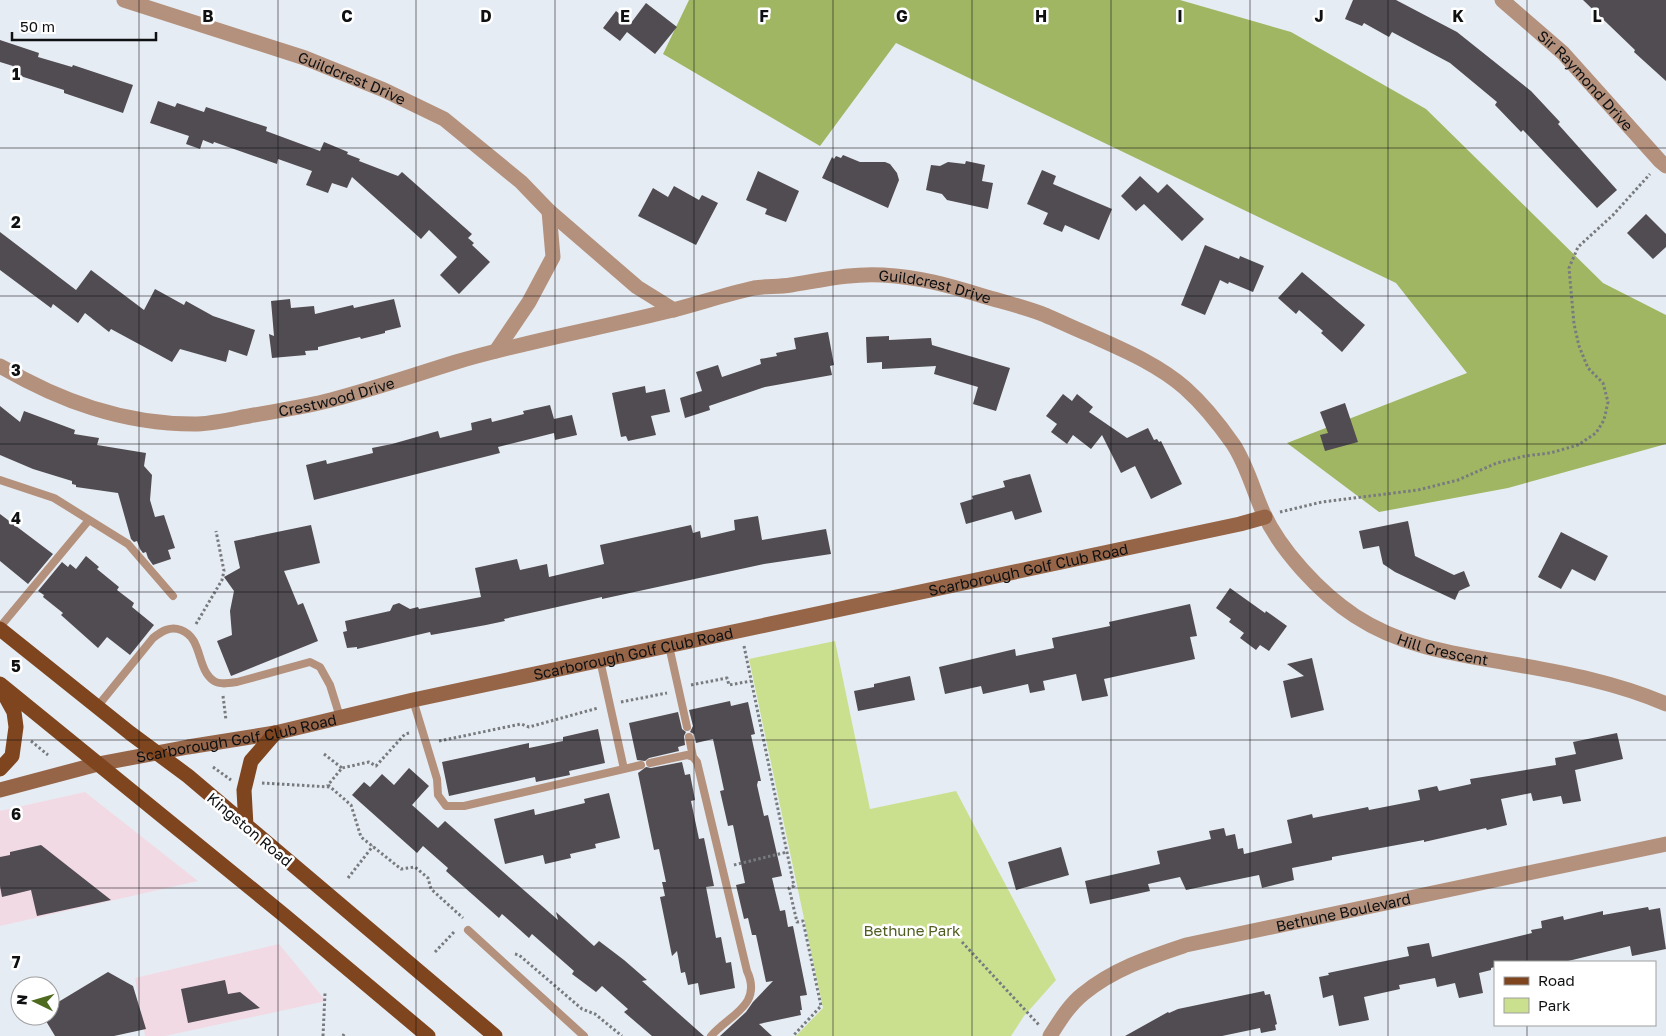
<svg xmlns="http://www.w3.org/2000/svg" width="1666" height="1036" font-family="'Golos Text',sans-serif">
<rect width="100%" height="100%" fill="#e6ecf3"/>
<path fill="#f2dae4" d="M85,792L198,881L0,926V811Z
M279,944L326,1001L165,1036H145L135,978Z"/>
<path fill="#cae08e" d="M835,641L870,809L956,791L1056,980L1024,1016L1011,1036H796L823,1008L749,659Z"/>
<path fill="#a1b663" d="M689,0H1180L1291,32L1426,109L1603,283L1666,315V444L1508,488L1379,512L1287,443L1467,373L1396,283L896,43L820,146L663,54Z"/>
<path fill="#504c52" d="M1353,0H1396L1457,32L1531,91L1560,122L1558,124L1617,190L1597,208L1523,130L1521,132L1495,105L1497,102L1450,63L1392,32L1389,37L1364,23L1362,26L1345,19Z
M1583,0H1666V81L1634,52L1635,50Z
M646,3L677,27L655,54L627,32L620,41L603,28L616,11L631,23Z
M0,40L39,53L38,57L72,67L73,65L133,85L123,113L64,93V90L11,73L13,66L0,62Z
M158,101L175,107L177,103L204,112L206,107L267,127L266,131L320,151L324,142L348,152L347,154L360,159L359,161L398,176L402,172L472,234L468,238L474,243L472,245L490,262L459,294L440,275L457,257L429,230L421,239L352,177L347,188L332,183L328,193L306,185L312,171L278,159L277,164L214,142L213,144L203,140L200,149L186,144L189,136L150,123Z
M843,155L860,162H885L890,164L897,173L899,180L888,208L822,178L832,157L834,159L836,156L841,158Z
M966,161L985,165L982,181L993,183L988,209L947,200L942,194L926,190L931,165L940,166L948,162L965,164Z
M1042,170L1056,176L1053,184L1112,209L1099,240L1065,225L1062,232L1043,224L1048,213L1027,204Z
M758,171L799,191L786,222L765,214L767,209L746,200Z
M1140,176L1158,193L1167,184L1204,219L1182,241L1144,204L1136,211L1121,196Z
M674,186L699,200L702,195L718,203L696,245L638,216L653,188L668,197Z
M1646,214L1666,234V247L1653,259L1627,233Z
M0,232L76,290L91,270L144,310L155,289L184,305L186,301L213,316L255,330L247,356L229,350L226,362L180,349L172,362L111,329L109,332L85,313L78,323L53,304L51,308L0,270Z
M1205,245L1239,259L1240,256L1264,266L1253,292L1229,282L1228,284L1220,280L1205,315L1181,305Z
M1302,272L1365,325L1342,352L1321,333L1323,331L1299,310L1296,314L1278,298Z
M290,299L291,308L314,306L315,314L353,305L354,308L394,299L401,327L385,331V333L361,339L360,337L318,347V350L305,351L306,355L272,358L269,334L274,336L271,301Z
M828,332L834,365L830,366L832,375L765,387L709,406L710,410L685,418L680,398L702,391L696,372L718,365L722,377L761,364L760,359L777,356L776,353L796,349L794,338Z
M889,336V340L931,338L932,345L1010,368L996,411L973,404L978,387L934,374L936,366L882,369V362L867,363L866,337Z
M645,386L646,393L665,389L670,412L651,416L656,435L628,441L626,436L621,437L612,393Z
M1063,394L1072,401L1077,394L1093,407L1089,412L1127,438L1148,428L1154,440L1157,439L1159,442L1161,441L1182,484L1151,499L1135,466L1121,473L1102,435L1091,449L1073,435L1067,444L1051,432L1057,424L1046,416Z
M1345,403L1358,442L1325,451L1320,435L1328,433L1320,412Z
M550,405L554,419L572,415L577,435L555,440L554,433L498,447L500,453L314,500L306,465L326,460L327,464L373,453L372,448L392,444L438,431L440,438L472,430L471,423L491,418L492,422L524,414L523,411Z
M0,406L20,422L24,411L75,430L74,434L99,438L97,445L146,453L144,466L152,475L150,500L155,517L164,515L175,548L168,550L171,559L153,565L148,558L146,552L143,553L140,549L137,541L134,542L131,539L118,493L76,487V485L72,484V481L33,469L0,455Z
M1030,474L1042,512L1015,520L1012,511L966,524L960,503L973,499L972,496L1005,487L1003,481Z
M0,514L53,554L28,584L0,561Z
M758,516L762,540L826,529L831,554L764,564L602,599V597L504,619L505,621L486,625L431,635L430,632L357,649V647L347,648L343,632L347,631L345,621L390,611L393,605L399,603L410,609L418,607L419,609L481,597L475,568L517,559L520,570L547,564L549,577L604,564L600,545L691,525L693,533L700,531L701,538L735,530L734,520Z
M1408,521L1415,556L1454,575L1464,571L1470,586L1459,591L1455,600L1395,572L1383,564L1379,546L1363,549L1359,531Z
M311,525L320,563L284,571L298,605L303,603L318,641L231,676L217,641L232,635L230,611L234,591L224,577L240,568L234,541Z
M1561,532L1608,556L1595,581L1572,569L1561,589L1538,577Z
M86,556L99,567L97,569L119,587L117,590L134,603L132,607L154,625L130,655L107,637L98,648L61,615L63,613L43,597L44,595L38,591L62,562L68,567L70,564L76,569Z
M1230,588L1265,613L1266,611L1287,626L1269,651L1260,645L1256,650L1240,638L1244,633L1229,622L1231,619L1216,608Z
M1190,604L1197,636L1190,637L1195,659L1104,679L1108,696L1082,701L1076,674L1043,681L1045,690L1030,693L1028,684L983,694L981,686L945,694L939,667L1015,649L1016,656L1054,648L1052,638L1110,626L1109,622Z
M1312,658L1324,710L1291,718L1283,681L1304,676L1287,664Z
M910,676L915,700L858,711L854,691L874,687V684Z
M730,701L731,706L748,702L755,734L751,735L761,781H758L757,785L764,816L768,815L782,876L772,878L780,911L785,910L788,927L793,926L807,995L800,996L802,1010H800L801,1015L759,1024L772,1036H720L746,1012L753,1002L773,981L766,982L756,935H752L748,918L744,919L736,885L745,883L733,825L728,826L720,791L724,790L713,739L696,743L694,734L690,732L693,726L689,710Z
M678,712L682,729L686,732L684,736L685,745L678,747L679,751L649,758L645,761L637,760L629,723Z
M598,729L605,763L569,771L570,775L536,782L535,777L449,796L442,762L529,743V748L563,741V737Z
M1617,733L1623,759L1575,770L1581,801L1563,804L1561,796L1533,801L1531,793L1501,799L1507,825L1487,830L1486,828L1424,842V840L1332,857V860L1292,868L1294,880L1262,888L1259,875L1186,890L1180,877L1148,884L1150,891L1090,904L1085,881L1160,864L1157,851L1211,839L1209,831L1224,828L1226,836L1235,834L1238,849L1243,848L1244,854L1292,843L1287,820L1312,814L1313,818L1368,807L1369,810L1420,800L1418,790L1437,786L1439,791L1471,784L1470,779L1556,765L1555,758L1576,754L1573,742Z
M682,762L685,775L690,774L695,800L691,801L699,839L704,838L714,886L706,887L716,938L721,937L726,963L731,962L735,988L700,995L698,983L688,985L685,972L681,973L677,951L672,956L660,897L665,896L662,882H666L659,849L654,850L638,773L646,767L651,768Z
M409,768L429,786L412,805L438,828L445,821L558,920L556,912L594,946L599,941L624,960L647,980L642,981L704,1036H652L624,1012L628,1009L602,986L596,992L572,974L574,971L532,934L529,938L502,914L499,918L446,871L448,868L423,846L417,853L352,795L364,782L370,787L382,774L394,785Z
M609,793L620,838L595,844L596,848L570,854L571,858L545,864L543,855L505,864L494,819L534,809L535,815L585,803L584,799Z
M41,845L111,900L37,916L31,890L2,897L0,886V857L10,855V852Z
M1061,847L1069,875L1016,890L1008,862Z
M1648,907L1649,910L1660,908L1666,949L1632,956L1630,946L1564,962H1495V967L1491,968V970L1479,973L1483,993L1459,998L1455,983L1437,987L1435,978L1399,985L1400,989L1364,997L1369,1020L1339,1026L1333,995L1323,998L1319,977L1329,975L1328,973L1409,956L1407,947L1429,943L1432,957L1532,933L1531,930L1542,928L1541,921L1563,916L1564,920L1603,911V915Z
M108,972L133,986L146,1029L114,1036H55L43,1016H50V1007Z
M225,980L228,994L240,992L260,1008L188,1023L181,989Z
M1264,991L1265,995L1270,994L1277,1024L1275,1025L1276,1030L1261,1033L1260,1028L1222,1036H1125L1168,1012L1169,1013L1178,1009Z"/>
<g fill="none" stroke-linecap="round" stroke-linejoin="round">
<path stroke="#777b7f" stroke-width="3" stroke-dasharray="2.5 2.5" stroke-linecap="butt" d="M1280,512L1322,502L1418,490L1458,480L1497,463L1525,456L1550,453L1578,445L1596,433L1604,420L1608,402L1603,383L1588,368L1579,346L1574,324L1569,268L1578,247L1613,215L1650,174
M196,624L222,580L224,571L216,531
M744,646L794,886L789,888L797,922L803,921L821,1006L793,1036
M691,685L727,678L729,685L751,681
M223,696L226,720
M621,702L667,693
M409,733L405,734L376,766L369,762L342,768L328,785L351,805L361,837L401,869L415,867L428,878L431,889L463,918
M31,741L48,755
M439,741L521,724L529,727L598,708
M324,754L342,768
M213,767L231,780
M262,783L330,787
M734,865L787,852
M348,878L373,846
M962,942L1039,1025
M435,952L455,931
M515,954L519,955L582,1009L595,1014L622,1036
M323,1036L325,993
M343,1036L344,1034"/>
<path stroke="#b3917d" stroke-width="8" d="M0,480L54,498L128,544L173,596
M0,627L89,520
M669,646L687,727
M600,660L624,769
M413,700L437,779L438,795L446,806H464L641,765
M97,707L153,638C162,631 170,626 181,630C203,638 196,669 214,681C220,685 230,683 237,682L310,662L320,667L330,685L340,717
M689,737L693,757
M650,763L687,755L693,757L697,762L747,971C763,1005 729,1015 711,1036
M468,930L584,1036"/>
<g stroke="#b3917d" stroke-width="15">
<path id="s1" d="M124,0L305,58L384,90L444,119L521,182L549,211L637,287L674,310"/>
<path id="s2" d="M1502,0L1563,53L1660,161L1666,166"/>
<path d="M496,351L529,302L553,257L549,211"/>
<path id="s3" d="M0,366C60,401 123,424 194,424C212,424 231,419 249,416C276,411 304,407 331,400C373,389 414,375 456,362C527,341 601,328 673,310C700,303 727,294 754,288C766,286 778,287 791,285C822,280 851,273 883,275C919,277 948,285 983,296C1003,302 1025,307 1045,315C1059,321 1073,328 1088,334C1121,349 1156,363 1185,388C1203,404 1219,424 1233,444C1247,465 1253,490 1263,512C1280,550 1320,593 1355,616C1404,648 1457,654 1513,664C1565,673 1618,683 1666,704"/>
<path id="s4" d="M1050,1036C1059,1022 1069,1005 1083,994C1113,969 1150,957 1186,945L1666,844"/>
</g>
<path stroke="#966548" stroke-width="15" id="s5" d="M0,790L98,764L188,747L275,733L413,700L1240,524L1265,517"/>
<path stroke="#7f451e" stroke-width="15" d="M0,629L130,733L188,776L495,1036
M0,684L285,916L428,1036
M0,769L12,756L16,727L14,712L2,690
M246,826L244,790L251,761L275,733"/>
</g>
<path fill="none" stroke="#0e1012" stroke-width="1" stroke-opacity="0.55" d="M139,0V1036M278,0V1036M416,0V1036M555,0V1036M694,0V1036M833,0V1036M972,0V1036M1111,0V1036M1250,0V1036M1388,0V1036M1527,0V962M0,148H1666M0,296H1666M0,444H1666M0,592H1666M0,740H1666M0,888H1666M1527,1025V1036"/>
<g text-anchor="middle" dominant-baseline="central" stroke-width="5" stroke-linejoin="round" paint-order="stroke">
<g font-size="15" fill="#0e1012" stroke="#fff">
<text stroke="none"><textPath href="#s1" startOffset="241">Guildcrest Drive</textPath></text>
<text stroke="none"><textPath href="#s2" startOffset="116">Sir Raymond Drive</textPath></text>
<text stroke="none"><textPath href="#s3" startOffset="965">Guildcrest Drive</textPath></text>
<text stroke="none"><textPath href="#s3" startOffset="350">Crestwood Drive</textPath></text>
<text stroke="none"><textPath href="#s5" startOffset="1052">Scarborough Golf Club Road</textPath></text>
<text stroke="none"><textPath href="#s3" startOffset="1621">Hill Crescent</textPath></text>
<text stroke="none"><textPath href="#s5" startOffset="648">Scarborough Golf Club Road</textPath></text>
<text stroke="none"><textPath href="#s5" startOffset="242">Scarborough Golf Club Road</textPath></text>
<text transform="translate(250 829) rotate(40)">Kingston Road</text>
<text stroke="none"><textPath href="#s4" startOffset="329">Bethune Boulevard</textPath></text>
</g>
<g font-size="15" fill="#505d22" stroke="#fff">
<text x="912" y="930">Bethune Park</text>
</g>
</g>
<g font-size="16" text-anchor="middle" font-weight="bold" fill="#0e1012" stroke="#fff" stroke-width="5" stroke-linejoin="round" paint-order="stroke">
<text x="208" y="22">B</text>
<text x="347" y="22">C</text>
<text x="486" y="22">D</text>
<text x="625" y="22">E</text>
<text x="764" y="22">F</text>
<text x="902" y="22">G</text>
<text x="1041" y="22">H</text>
<text x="1180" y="22">I</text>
<text x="1319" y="22">J</text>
<text x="1458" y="22">K</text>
<text x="1597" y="22">L</text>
<text x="16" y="80">1</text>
<text x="16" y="228">2</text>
<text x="16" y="376">3</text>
<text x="16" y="524">4</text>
<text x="16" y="672">5</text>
<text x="16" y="820">6</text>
<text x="16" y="968">7</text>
</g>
<rect x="1494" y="961" width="162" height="65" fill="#ffffff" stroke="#9f9fa0"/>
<rect x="1504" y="977" width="25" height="8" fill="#7f451e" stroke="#9f9fa0"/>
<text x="1538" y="986" font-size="15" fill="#0e1012">Road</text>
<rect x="1504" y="998" width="25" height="15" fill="#cae08e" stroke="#9f9fa0"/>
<text x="1538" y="1011" font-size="15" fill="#0e1012">Park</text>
<g transform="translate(35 1001) rotate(275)"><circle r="24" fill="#ffffff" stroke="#9f9fa0"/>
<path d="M0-4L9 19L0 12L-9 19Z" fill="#4e6a1e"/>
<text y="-8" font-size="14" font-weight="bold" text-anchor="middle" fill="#0e1012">N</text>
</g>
<path d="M12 32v8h144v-8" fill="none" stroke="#0e1012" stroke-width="2.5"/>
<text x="20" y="32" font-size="15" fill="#0e1012" stroke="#ffffff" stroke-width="4" paint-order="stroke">50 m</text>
</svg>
